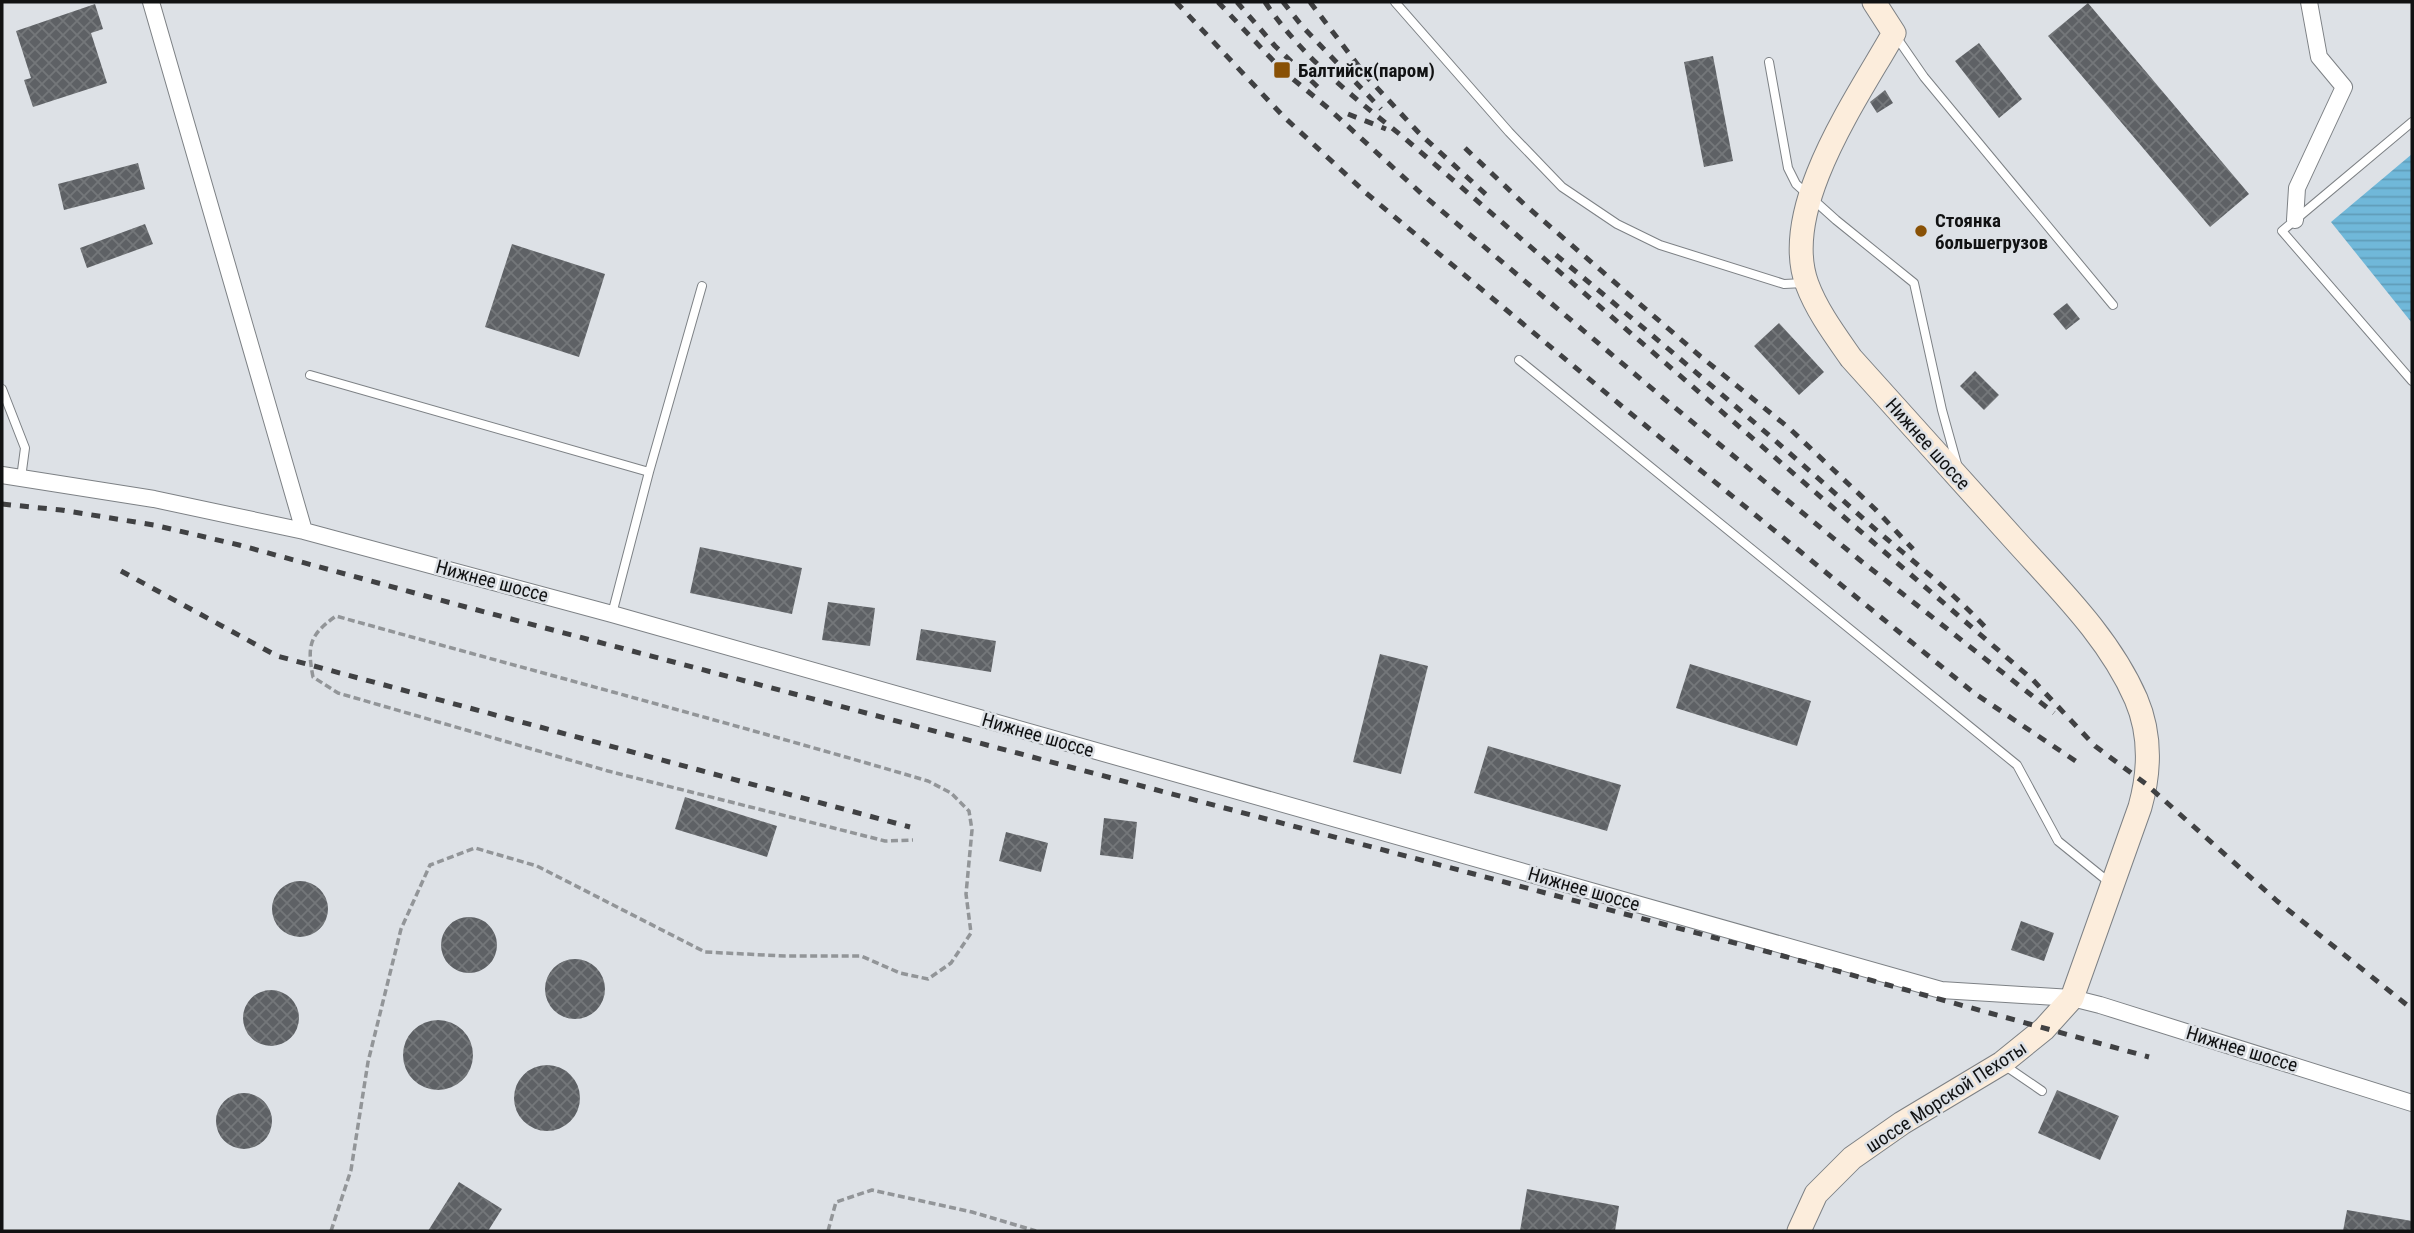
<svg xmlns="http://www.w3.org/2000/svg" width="2414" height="1233" font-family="'Roboto Condensed',sans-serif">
<defs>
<pattern id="water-rules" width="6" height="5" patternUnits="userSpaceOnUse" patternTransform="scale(1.75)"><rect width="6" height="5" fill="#70b8d9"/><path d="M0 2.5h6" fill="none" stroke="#609db9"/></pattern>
<pattern id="building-cross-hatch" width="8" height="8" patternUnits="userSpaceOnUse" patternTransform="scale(1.75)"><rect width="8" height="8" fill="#5e6165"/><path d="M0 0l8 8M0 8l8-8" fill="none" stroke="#74777a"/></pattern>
</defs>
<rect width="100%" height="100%" fill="#dde1e6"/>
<path fill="url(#water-rules)" d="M2412,154V323L2331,222Z"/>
<path fill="url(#building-cross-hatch)" d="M2088,3L2249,194L2210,227L2048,36Z
M95,4L103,29L91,33L107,83L33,107L24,80L31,78L16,31Z
M1979,43L2022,99L1999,118L1955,61Z
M1713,56L1733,161L1704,167L1684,62Z
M1885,90L1893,103L1877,113L1870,102Z
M138,163L145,189L64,210L58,184Z
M145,224L153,244L87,268L80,248Z
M512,244L605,274L579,357L485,327Z
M2067,303L2080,319L2066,330L2053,314Z
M1779,323L1824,372L1799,395L1754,346Z
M1975,371L1999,395L1984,410L1960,386Z
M700,547L802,568L792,614L690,593Z
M828,602L875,608L870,646L822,640Z
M921,629L996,641L991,672L916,660Z
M1380,654L1428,666L1401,774L1353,762Z
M1690,664L1811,701L1797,746L1676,708Z
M1488,746L1621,785L1607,831L1474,793Z
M685,797L777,826L767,857L675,829Z
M1104,818L1137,822L1133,859L1100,855Z
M1006,832L1048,843L1041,872L999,861Z
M272 909a28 28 0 1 1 56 0a28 28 0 1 1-56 0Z
M441 945a28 28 0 1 1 56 0a28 28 0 1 1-56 0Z
M2021,921L2054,933L2044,961L2011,950Z
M545 989a30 30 0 1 1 60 0a30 30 0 1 1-60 0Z
M243 1018a28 28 0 1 1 56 0a28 28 0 1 1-56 0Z
M403 1055a35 35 0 1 1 70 0a35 35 0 1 1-70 0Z
M514 1098a33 33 0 1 1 66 0a33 33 0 1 1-66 0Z
M2057,1090L2119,1116L2100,1160L2038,1133Z
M216 1121a28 28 0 1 1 56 0a28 28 0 1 1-56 0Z
M459,1182L502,1209L488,1231H428Z
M1527,1189L1619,1206L1615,1231H1520Z
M2347,1210L2412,1221V1231H2343Z"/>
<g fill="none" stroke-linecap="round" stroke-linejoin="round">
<g stroke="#7d8185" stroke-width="10">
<path id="lane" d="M1395,2L1509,132L1562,187L1617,224L1660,245L1784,284L1804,283
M1895,35L1924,77L2113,305
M1769,62L1788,168L1796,184L1836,220L1914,283L1942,410L1957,464
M2412,122L2282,231L2412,381
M1519,360L2017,765L2058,841L2110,883
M310,375L649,472
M2,389L25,448L21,478
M612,614L649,472L702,286
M2004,1065L2042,1091"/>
</g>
<g stroke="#7d8185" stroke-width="18">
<path id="street" d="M151,2L304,531
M2295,220L2297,188L2344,87L2319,57L2309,2
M2,475L154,499L304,531L612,614L1941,990L2072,998L2100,1005L2412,1103"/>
</g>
<g stroke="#7d8185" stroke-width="25">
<path id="secondary" d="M1799,1231L1816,1194L1852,1158L1902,1123L2002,1063L2044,1029L2072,998L2140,807C2150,771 2151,734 2136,699C2109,637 2058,588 2014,539C1960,479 1905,418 1851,358C1835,335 1817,311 1807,284C1779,208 1858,97 1894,33L1874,2"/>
</g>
<path stroke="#929598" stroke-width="3.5" stroke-dasharray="7 3.5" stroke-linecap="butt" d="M331,1231L351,1170L368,1062L401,929L430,865L475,848L537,866L705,952L785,956H861L900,973L928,979L951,963L971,933L966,894L972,830L969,811L951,793L928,781C732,723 533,671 336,616C309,635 307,646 313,677L338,693L608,771L885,841L913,840
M828,1231L836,1202L872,1190L972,1212L1036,1231"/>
<use href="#lane" stroke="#fff" stroke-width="8"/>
<use href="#street" stroke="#fff" stroke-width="16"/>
<use href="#secondary" stroke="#fceddc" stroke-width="23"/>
<path stroke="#404143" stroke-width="5" stroke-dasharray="9 9" stroke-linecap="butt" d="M1176,2L1283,116L1366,193L1624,408L1974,693L2077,762
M1218,2L1282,70L1328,108L1423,195L1662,397L1861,561L2054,713
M1237,2L1275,46L1321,90
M1265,2C1301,56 1352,96 1402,136L2033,680L2095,746L2146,784L2277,901L2412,1009
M1283,2L1302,26L1381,109
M1310,2L1367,77L1419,133L1492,200
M1348,114L1386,129
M1465,148L1524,204L1700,356L1789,428L1875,509L1913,549
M1556,255C1661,342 1765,430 1867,522C1907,557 1950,589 1986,628
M2,504L61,510L154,525L239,545L466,607L1776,954L2149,1057
M121,571L277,656L910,827"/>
</g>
<g fill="#895105" stroke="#dde1e6" stroke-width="2.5">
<rect x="1273" y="61" width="18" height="18" rx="3.5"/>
<circle cx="1921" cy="231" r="7"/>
</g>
<g text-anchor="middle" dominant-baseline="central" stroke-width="5" stroke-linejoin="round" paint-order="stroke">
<g font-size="19" font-weight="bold" fill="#111213" stroke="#dde1e6" text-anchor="start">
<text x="1298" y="70">Балтийск(паром)</text>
<text x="1935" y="220">Стоянка<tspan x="1935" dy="22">большегрузов</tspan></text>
</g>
<g font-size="19" fill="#111213" stroke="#dde1e6">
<text transform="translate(1928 444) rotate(48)">Нижнее шоссе</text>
<text transform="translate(492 581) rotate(15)">Нижнее шоссе</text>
<text transform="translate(1038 735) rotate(16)">Нижнее шоссе</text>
<text transform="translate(1584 889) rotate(16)">Нижнее шоссе</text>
<text transform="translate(2242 1049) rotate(17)">Нижнее шоссе</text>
<text transform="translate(1946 1097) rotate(-33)">шоссе Морской Пехоты</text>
</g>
</g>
<rect width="2414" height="1233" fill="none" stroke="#111213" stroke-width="7"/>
</svg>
